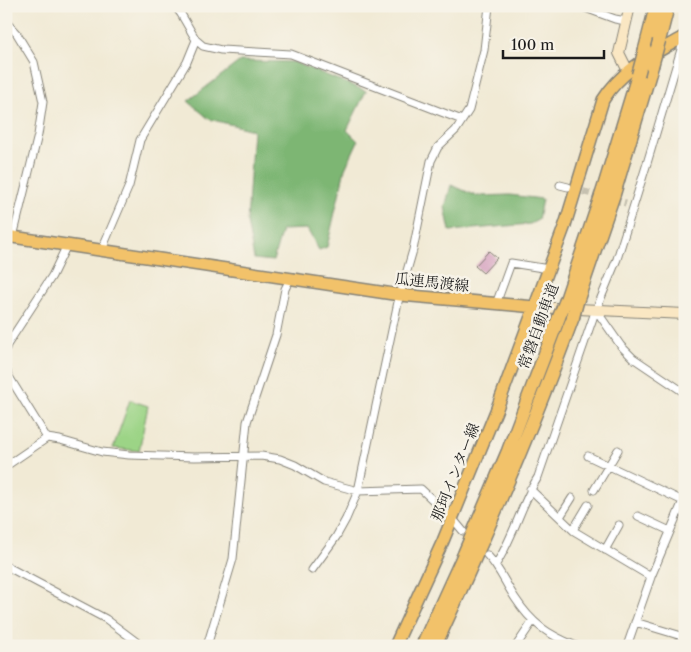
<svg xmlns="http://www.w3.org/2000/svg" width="691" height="652" font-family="'Libre Caslon Text','Noto Serif JP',serif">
<rect width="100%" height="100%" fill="#f7f3e8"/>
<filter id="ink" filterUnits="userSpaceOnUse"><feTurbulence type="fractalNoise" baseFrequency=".02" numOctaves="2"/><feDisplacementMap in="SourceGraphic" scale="10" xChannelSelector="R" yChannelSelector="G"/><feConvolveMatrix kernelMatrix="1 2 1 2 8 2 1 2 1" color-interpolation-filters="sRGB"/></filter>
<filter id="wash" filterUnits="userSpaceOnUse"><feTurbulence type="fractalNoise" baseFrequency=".0096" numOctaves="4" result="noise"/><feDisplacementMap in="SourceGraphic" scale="20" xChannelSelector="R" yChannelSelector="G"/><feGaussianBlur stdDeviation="1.12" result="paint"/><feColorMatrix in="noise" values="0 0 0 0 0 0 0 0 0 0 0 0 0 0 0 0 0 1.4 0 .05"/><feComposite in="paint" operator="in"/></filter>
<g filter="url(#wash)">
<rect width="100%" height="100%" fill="#f1ead5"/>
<path fill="#9cd486" stroke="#5c7851" d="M130,400L148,406L139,451L113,448Z"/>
<path fill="#7db673" stroke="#4c6948" d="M240,61L294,62L366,91L347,130L358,141L345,169L327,247L319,250L307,229L282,230L273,261L254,259L247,222L253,130L209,119L188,101Z
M451,185L477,196L510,195L542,199L538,220L530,224L450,231L445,207Z"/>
<g id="blocks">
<path fill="#cf91b7" d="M489,251L497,258L483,273L475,266Z"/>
</g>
</g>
<g filter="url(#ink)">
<use href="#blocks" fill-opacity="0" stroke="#868378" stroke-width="1"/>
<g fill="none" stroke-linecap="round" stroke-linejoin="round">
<path stroke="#c6c1b0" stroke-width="7" stroke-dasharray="7 3.5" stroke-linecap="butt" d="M573,189L626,203"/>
<g stroke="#868378" stroke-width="9">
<path id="street" d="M175,6L181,14L196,40L203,46L221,50L291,54L462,120
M580,6L615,19L626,21
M6,22L17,34L34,62L43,102L38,135L13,237
M560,185L568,187
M103,250L105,242L129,186L140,140L187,62L196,40
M496,304L511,263L549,269
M596,310L621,346L633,358L685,393
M6,348L7,345L52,276L67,245
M6,368L8,375L47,438
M588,456L683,501
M6,466L47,438L60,440L102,452L129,455L194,457L261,456L280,459L295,465L324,482L358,491L421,489L453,519L463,531
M530,489L574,531L651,577
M594,490L618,450
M638,516L670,531
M560,517L572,498
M573,530L588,505
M605,550L619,525
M487,555C499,567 505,583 515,598C532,624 547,634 576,646
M496,564C514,537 521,504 538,477L594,315L617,259L648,160L685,36
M6,566L106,619L142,646
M312,570L336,537L346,519L358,491L398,302L413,250L431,161L438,147L456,130L469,110L484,50L489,6
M635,622L685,637
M207,646L233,559L247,422L276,335L285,289L290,279
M516,646L533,621
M627,646L651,577L685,496"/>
</g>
<g stroke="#868378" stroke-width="12">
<path id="secondary" d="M628,71L619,53L630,6
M535,307L685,314"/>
</g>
<g stroke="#868378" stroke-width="14">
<path id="primary" d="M6,236L400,295L535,307
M395,646L443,541L496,411L565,225L603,100C622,69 654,54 685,36"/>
</g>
<g stroke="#868378" stroke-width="15">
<path id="highway" d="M659,41L668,6
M645,49L656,6
M566,300L603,190L638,75
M577,302L614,194L652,66
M422,646L464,554L508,451L559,317
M435,646C485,538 532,429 573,317"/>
</g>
<use href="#street" stroke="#fff" stroke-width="7"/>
<use href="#secondary" stroke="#fae7c3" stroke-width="10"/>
<use href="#primary" stroke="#f2c26a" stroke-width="11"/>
<use href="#highway" stroke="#f2c26a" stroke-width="12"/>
<g stroke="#868378" stroke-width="15" stroke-linecap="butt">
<path id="highway-bridge" d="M652,66L659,41
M638,75L645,49
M559,317L566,300
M573,317L577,302"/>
</g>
<use href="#highway-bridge" stroke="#f2c26a" stroke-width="12"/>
</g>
</g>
<g text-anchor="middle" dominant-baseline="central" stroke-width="5" stroke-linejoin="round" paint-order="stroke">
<g font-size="15" fill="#1c1c1c" stroke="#f7f3e8">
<text transform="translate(432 282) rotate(6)">瓜連馬渡線</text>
<text transform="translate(538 326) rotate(-70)">常磐自動車道</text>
<text transform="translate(455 472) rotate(-68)">那珂インター線</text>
</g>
</g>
<rect width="691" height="652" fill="none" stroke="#f7f3e8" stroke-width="25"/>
<path d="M503 50v8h101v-8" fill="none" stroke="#1c1c1c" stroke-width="2.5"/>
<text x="511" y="50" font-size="15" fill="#1c1c1c" stroke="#f7f3e8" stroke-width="4" paint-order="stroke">100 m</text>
</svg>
